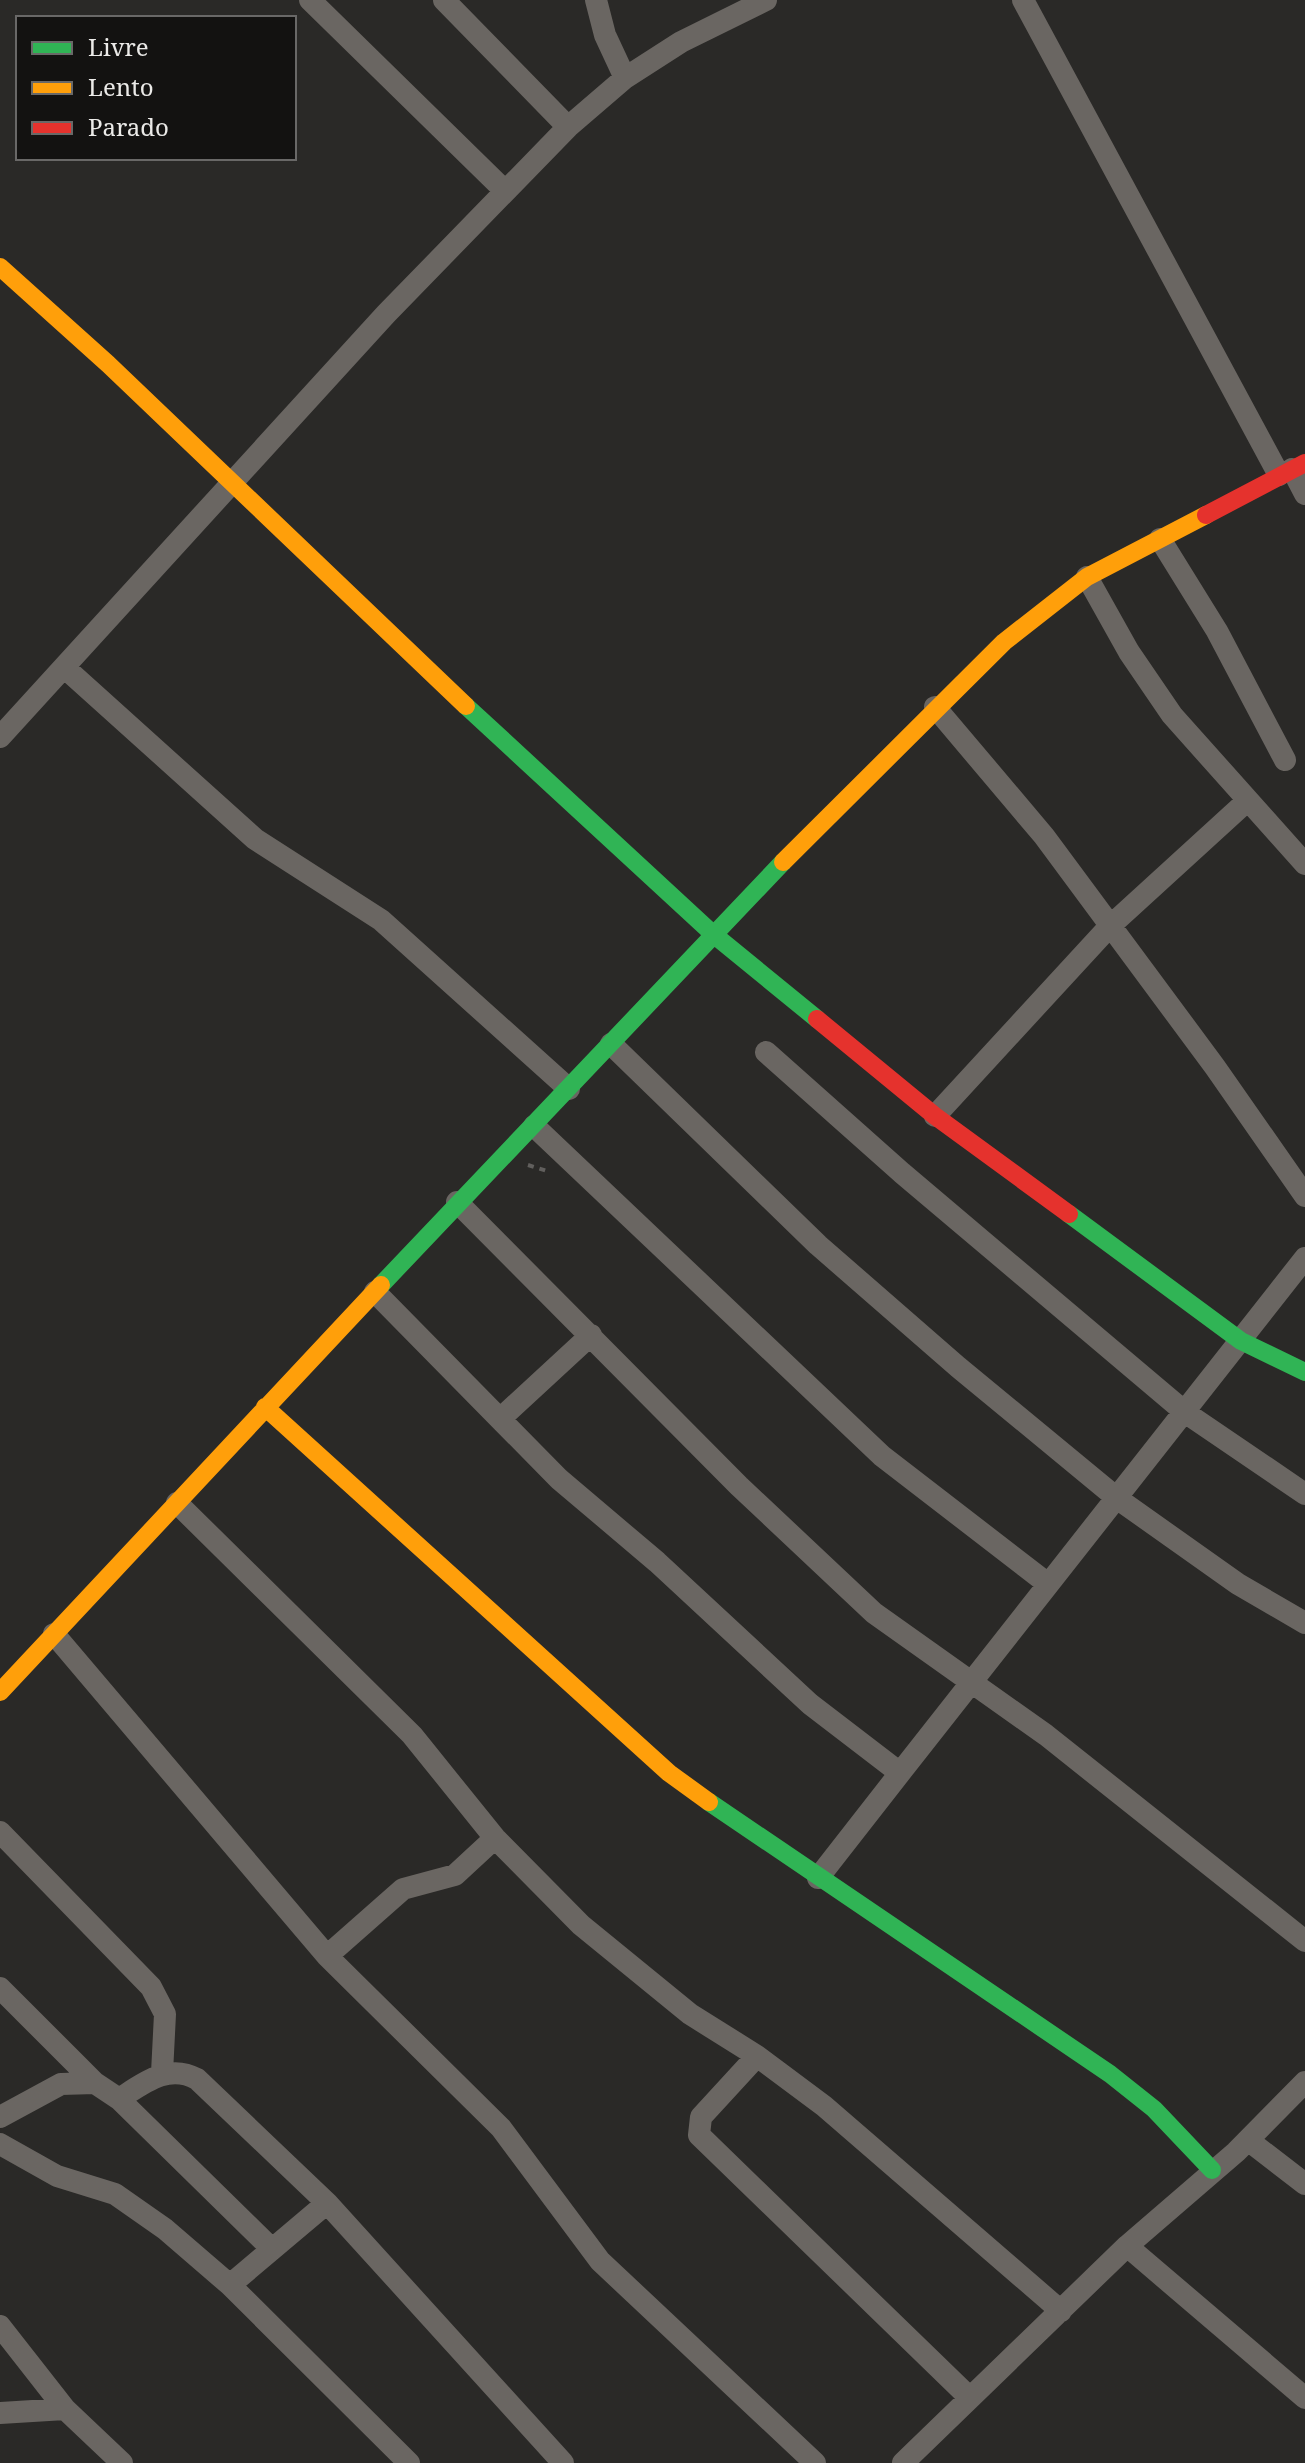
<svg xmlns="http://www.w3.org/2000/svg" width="1305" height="2463" font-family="'Noto Serif',serif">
<rect width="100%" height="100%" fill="#2a2927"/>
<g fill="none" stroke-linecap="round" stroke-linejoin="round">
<path stroke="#615f5d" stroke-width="4" stroke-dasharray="6 6" stroke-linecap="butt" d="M528,1165L550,1172"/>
<path stroke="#6a6662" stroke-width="22" d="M310,0L505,191
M444,0L568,127
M596,0L605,35L625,78
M1023,0L1279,475
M1292,469L1305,494
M1160,539L1217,631L1285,760
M1087,577L1129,652L1172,715L1305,864
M64,667L255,839L381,920L569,1089
M935,707L1044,836L1215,1067L1305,1196
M0,737L386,314L568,127L625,78L681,42L766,0
M611,1044L818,1245L958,1367L1118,1499L1238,1584L1305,1623
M766,1052L902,1173L1186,1413L1305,1494
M935,1116L1109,927L1247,801
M534,1126L882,1456L1048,1584
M457,1202L739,1486L874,1613L1046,1735L1305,1941
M375,1292L559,1479L657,1562L810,1704L900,1773L818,1878
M500,1419L591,1335
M177,1503L412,1735L495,1838L581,1925L690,2014L757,2056L824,2106L1061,2311
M54,1634L327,1956L501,2128L600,2261L815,2463
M900,1773L1305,1258
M0,1832L151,1987L165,2014L162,2073
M327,1956L403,1889L455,1875L495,1838
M0,1988L95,2083L61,2084L0,2117
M757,2056L701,2117L699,2135L970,2398
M95,2083L119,2099C144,2083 168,2063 197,2079L327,2203L563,2463
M119,2099L272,2249
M1248,2140L1305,2184
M0,2144L57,2176L115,2194L165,2229L230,2285L409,2463
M1127,2246L1305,2398
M230,2285L327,2203
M0,2326L65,2409L122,2463
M0,2413L65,2409
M903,2463L1127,2246L1236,2152L1305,2082"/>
<path stroke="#30b455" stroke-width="18" d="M466,706L713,934L817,1019
M1069,1214L1241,1341L1305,1372
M381,1285L783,862
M709,1802L1110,2074L1154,2109L1212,2170"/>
<path stroke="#ff9f0a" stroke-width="18" d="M0,267L108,364L466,706
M783,862L1004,642L1087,577L1206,515
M265,1407L669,1773L709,1802
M0,1692L381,1285"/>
<path stroke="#e5322d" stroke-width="18" d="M1206,515L1305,463
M817,1019L935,1116L1069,1214"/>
</g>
<rect x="16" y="16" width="280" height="144" fill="#131211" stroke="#696867" stroke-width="2"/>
<rect x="32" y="42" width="40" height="12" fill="#30b455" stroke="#696867" stroke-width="2"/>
<text x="88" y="56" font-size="24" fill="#ebeae8">Livre</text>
<rect x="32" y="82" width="40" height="12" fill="#ff9f0a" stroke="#696867" stroke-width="2"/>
<text x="88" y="96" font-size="24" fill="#ebeae8">Lento</text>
<rect x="32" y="122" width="40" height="12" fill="#e5322d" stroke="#696867" stroke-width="2"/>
<text x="88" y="136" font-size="24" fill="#ebeae8">Parado</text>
</svg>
